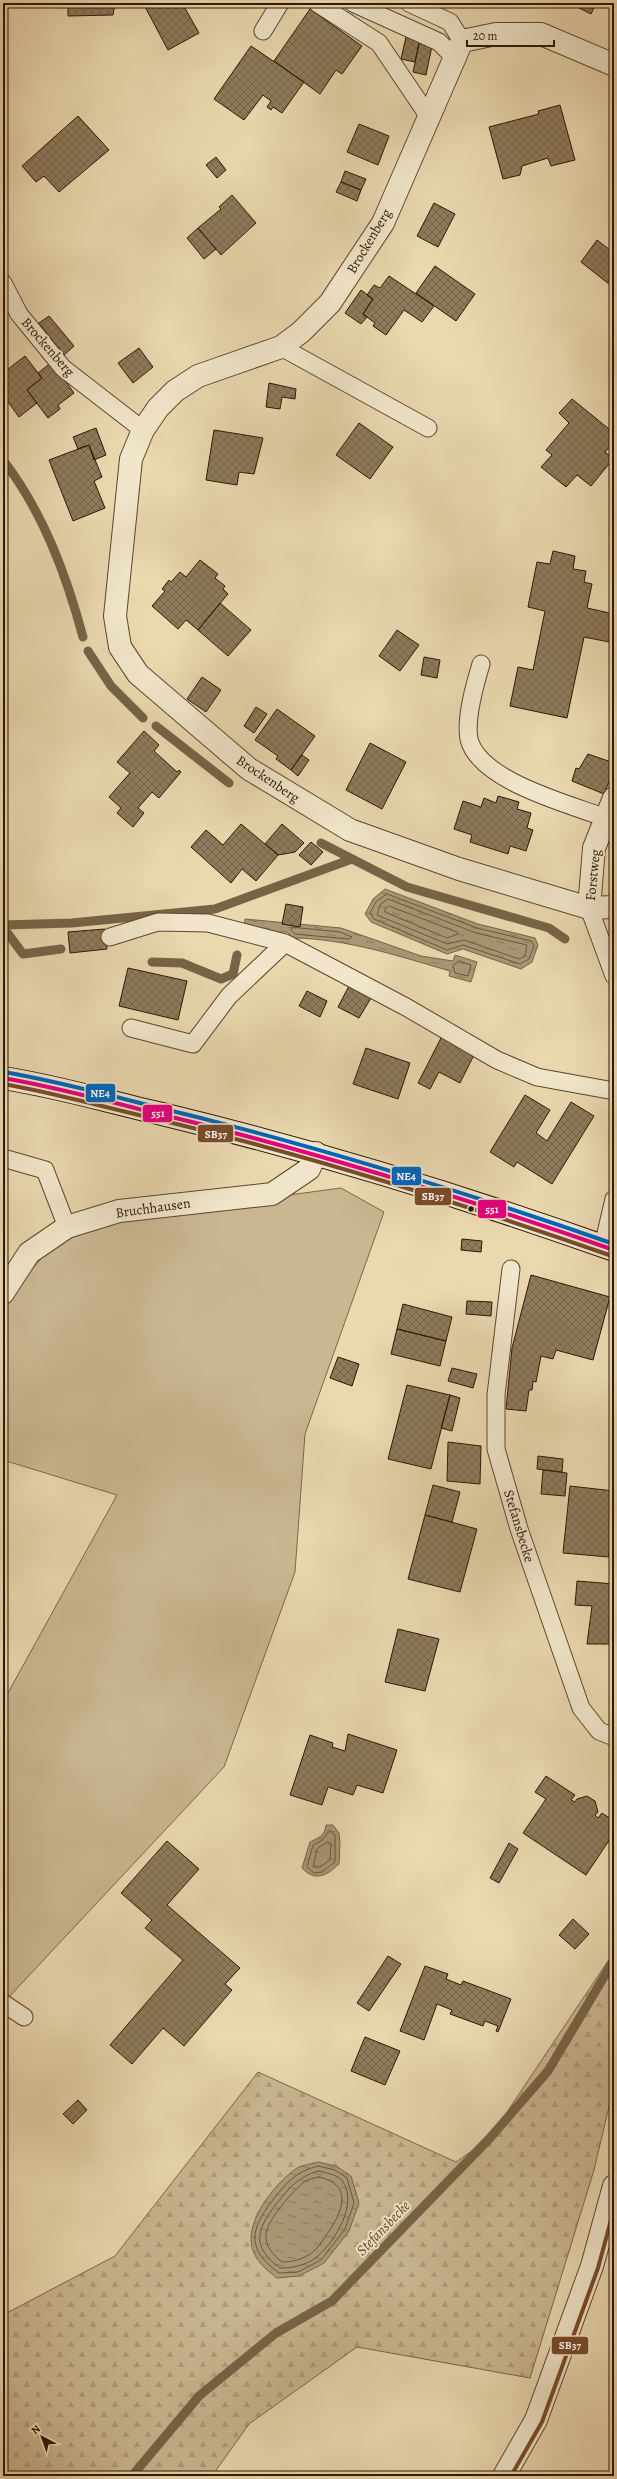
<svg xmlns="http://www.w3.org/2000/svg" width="617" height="2479" font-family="Alegreya,serif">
<defs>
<pattern id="forest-firs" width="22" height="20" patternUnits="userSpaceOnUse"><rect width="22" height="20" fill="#cab792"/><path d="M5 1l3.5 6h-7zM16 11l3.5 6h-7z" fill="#ae9d7c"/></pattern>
<pattern id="water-ripples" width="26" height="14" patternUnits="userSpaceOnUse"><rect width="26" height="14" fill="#a99674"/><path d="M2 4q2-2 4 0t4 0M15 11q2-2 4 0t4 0" fill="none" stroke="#8a795d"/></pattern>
<pattern id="building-cross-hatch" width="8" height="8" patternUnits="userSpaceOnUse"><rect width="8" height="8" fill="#8f7b5c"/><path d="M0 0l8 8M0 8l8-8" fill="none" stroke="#75644a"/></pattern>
</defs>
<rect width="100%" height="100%" fill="#ead8af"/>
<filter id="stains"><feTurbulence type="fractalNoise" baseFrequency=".005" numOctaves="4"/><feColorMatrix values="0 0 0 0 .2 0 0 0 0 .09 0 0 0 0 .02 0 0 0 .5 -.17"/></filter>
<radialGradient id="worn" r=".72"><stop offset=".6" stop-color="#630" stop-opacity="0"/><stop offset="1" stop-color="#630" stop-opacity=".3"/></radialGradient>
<path fill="#cab792" stroke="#7b664a" d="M341,1188L384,1212L305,1434L295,1572L224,1767L8,1998L3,1994V1702L117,1495L3,1460V1307L19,1284L53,1245L125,1217Z"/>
<path fill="url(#forest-firs)" stroke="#7b664a" d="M614,1952V2085L594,2170L530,2378L357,2347L249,2424L212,2476H3V2315L115,2256L258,2072L456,2162L489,2139Z"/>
<path fill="url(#water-ripples)" stroke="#776346" d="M385,889L478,924L535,938L538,945L532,962L521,969L463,949L447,954L371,922L365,914L373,899Z
M245,919L341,928L421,956L453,961L455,955L477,962L471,982L449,976L450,971C398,956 348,939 293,938L287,932H244Z
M326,1825H333L339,1833L340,1843L339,1864C326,1876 315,1882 302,1868L310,1842C318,1838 325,1836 326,1825Z
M318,2162L336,2166L351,2176L359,2203L349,2231L324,2263L299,2276L277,2278C268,2271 259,2264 254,2253C241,2225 274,2184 297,2168C302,2165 312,2164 318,2162Z"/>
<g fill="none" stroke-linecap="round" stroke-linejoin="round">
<path stroke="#6a563b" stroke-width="1" d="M387,894L477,928L531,941L534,946L529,959L520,964L463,945L447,950L374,919L370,913L376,902Z
M388,899L476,933L527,945L525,956L519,959L464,940L447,944L377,915L380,905Z
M389,906L457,932L458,934L447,938L385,912V909Z
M299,928L292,927L291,930L295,934L349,939L352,937L340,932L300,928
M459,961L471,965L468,976L455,973L453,966Z
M330,1831L335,1835V1862L322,1872L314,1873L307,1867L313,1845L321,1841Z
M328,1842L331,1843L330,1860L320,1867H313L317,1849Z
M318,2166L335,2170L347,2178L354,2203L345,2229L321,2260L298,2272L279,2273C246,2249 250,2230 272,2201C287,2182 295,2172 318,2166Z
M318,2171C326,2173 338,2174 343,2182C358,2204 335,2241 318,2256C308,2265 293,2268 280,2268C250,2246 257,2229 277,2203C290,2187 298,2177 318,2171Z
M319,2177C356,2185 341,2215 325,2237C322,2241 318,2248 314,2251C305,2259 293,2262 282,2262C273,2255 265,2246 266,2234C267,2220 293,2191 304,2182C308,2179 314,2178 319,2177Z"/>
<path stroke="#776346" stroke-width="9" d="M3,460C43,512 66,574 83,637
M88,651L111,686L143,718
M156,726L229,783
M321,843L407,887L549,928L565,939
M3,925L72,923L215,909L352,859
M3,927L23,954L61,949
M152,962L182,963L221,979L233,974L237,955
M132,2476L199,2396L276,2333L332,2301L489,2139L548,2071L614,1960"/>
</g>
<path fill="url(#building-cross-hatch)" stroke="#2c1602" d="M68,3H115L113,15L68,16Z
M143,3H182L199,33L168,50Z
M581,3H596L591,14L579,8Z
M310,9L362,46L342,74L336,70L320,94L274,61Z
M406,37L420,40L415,62L401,59Z
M419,43L432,46L426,75L413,72Z
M251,46L304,82L282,113L273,107L271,110L267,107L271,101L263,95L244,120L214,99Z
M560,105L575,160L551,166L548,158L522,166L520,175L503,179L489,127L539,114L538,111Z
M78,116L109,150L59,192L44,176L36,182L22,166Z
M359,124L389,136L378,165L347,152Z
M216,157L226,170L217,178L206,165Z
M345,171L366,179L361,190L341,182Z
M341,182L361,190L357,201L336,192Z
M232,195L256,223L221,255L198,228L221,209L219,207Z
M434,203L455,214L438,247L417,236Z
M198,228L216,249L204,259L187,238Z
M597,240L614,253V288L581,262Z
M435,266L475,294L456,321L416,293Z
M389,276L434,306L422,322L404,310L386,335L373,326L375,323L363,314L373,299L367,295L374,285L380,288Z
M361,290L373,299L363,314L367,317L361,324L345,313Z
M49,316L74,346L64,355L39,323Z
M139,348L153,367L133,383L118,363Z
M25,356L42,378L27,390L37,403L19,417L3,395V373Z
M52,362L74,393L58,405L60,409L48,418L27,390L42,378L38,373Z
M269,383L296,389L295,399L282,397L280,409L266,407Z
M572,399L614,433V442L605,452L613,459L591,486L577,475L566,487L541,467L552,455L546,450L569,423L559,413Z
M359,423L393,447L370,479L336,455Z
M96,428L106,455L94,460L89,445L78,449L73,437Z
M214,430L263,438L254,474L239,472L237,485L206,480Z
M89,445L102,477L94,481L105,508L73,521L49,460Z
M553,551L575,556L573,569L586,571L584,582L592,584L587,608L614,614V643L584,637L567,718L510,706L518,667L533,670L545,611L528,607L537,562L550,564Z
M200,560L218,574L215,578L225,586L223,589L228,594L198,630L186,620L178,629L152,606L165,591L162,589L169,580L171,582L180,572L186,577Z
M220,603L251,630L228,656L198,630Z
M397,630L419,645L400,671L379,656Z
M424,657L440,660L437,678L421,675Z
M202,677L221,690L206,712L187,699Z
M256,707L267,714L254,733L244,726Z
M277,709L315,736L291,770L276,759L278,756L255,740Z
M144,731L159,745L154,751L177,772L179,770L181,772L159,798L152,792L138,808L144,813L133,827L117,813L121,808L109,797L130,773L117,762Z
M370,743L406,762L382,809L346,790Z
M588,754L614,763V770L604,794L572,781L576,768L579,769Z
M302,755L309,760L298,776L291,770Z
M498,796L519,802L517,809L531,813L527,828L533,830L526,851L510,846L508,854L470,842L472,835L454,829L463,801L481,807L484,798L496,803Z
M241,824L278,855L256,881L242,869L231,883L191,847L206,830L223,845Z
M282,824L304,843L295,852L278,855L265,844Z
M311,842L323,852L311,865L299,855Z
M286,904L303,907L300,927L282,924Z
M105,929L107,949L70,953L68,932Z
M128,968L187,981L178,1020L119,1006Z
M349,986L371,998L359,1018L338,1007Z
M307,991L327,1001L320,1017L299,1006Z
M442,1036L475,1053L460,1083L439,1072L430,1089L418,1083Z
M366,1048L410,1063L398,1099L353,1084Z
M525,1095L550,1110L536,1133L547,1141L571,1102L594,1116L552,1184L517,1162L514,1167L490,1152Z
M462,1239L482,1241L481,1252L461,1250Z
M531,1275L610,1297L593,1360L556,1350L553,1359L541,1356L536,1382L533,1381L532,1390H529L526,1411L506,1409L512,1348Z
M467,1301L492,1302L491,1316L466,1314Z
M403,1304L452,1317L446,1341L397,1329Z
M397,1329L446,1341L440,1366L391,1354Z
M338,1357L359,1364L352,1386L330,1378Z
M452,1368L477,1374L473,1388L448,1381Z
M407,1385L450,1395L431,1469L388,1459Z
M450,1395L460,1398L452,1431L441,1428Z
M448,1442L481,1446L480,1484L447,1481Z
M538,1456L563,1459L562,1472L537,1469Z
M543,1470L567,1473L565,1496L541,1494Z
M433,1485L460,1492L452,1522L425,1515Z
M570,1486L614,1491L609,1557L563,1553Z
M425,1515L477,1529L460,1592L408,1579Z
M577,1581L614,1584V1644H587L592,1606L575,1605Z
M398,1629L439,1639L425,1691L385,1682Z
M348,1734L397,1750L383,1793L357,1785L353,1795L328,1787L322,1805L290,1795L310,1735L333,1743L332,1747L345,1751Z
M546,1776L575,1795L571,1800L575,1802L577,1799L587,1796L595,1801L598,1812L595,1815L598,1818L602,1813L614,1821V1833L586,1875L523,1833L546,1799L535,1792Z
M167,1841L199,1869L167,1905L240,1968L225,1984L232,1990L184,2046L163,2028L132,2064L110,2045L183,1960L145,1928L152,1920L121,1893Z
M509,1843L518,1849L499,1883L490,1878Z
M573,1919L589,1934L575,1949L559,1935Z
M388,1956L401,1964L369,2011L357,2003Z
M425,1966L448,1974L446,1979L461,1985L463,1981L511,1999L498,2032L496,2031L498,2026L485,2021L483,2026L450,2014L452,2010L437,2004L424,2040L400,2031Z
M365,2037L400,2051L385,2085L351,2071Z
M78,2100L87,2110L73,2124L63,2114Z"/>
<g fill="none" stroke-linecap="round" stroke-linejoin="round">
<g stroke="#5c462d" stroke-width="19">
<path id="service" d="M317,3L379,43L429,117
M353,3L439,42L455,58
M409,3L450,22L462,41
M263,31L280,3
M3,283L19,314L63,368L143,430
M281,347L428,428
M481,664C475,684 465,718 469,739C479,781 569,804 606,818
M589,908L614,976
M110,937L158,922L208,923L285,943L229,996L193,1044L131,1028
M285,943L406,1007L497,1060L537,1077L614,1091
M3,1158L45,1170L67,1227
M603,1246L614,1199
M511,1269L496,1395V1449L519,1529L581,1708L599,1731L614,1737
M3,2003L24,2017"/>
</g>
<g stroke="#5c462d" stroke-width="24">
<path id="minor" d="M614,65L541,34H496L462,41L383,223L330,303L301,332L281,347L198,376L175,391L158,408L143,430L131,459L115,616L120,647L138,674L249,769L350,830L459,869L589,908L614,907
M589,908L594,848L614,798
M3,1293L29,1253L67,1227L119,1211L272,1194L309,1169L316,1153
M504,2476L536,2420L592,2266L614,2186"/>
</g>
<g stroke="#2c1602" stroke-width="24">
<path id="secondary" d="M3,1078C56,1086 109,1102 162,1114C315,1151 465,1197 614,1250"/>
</g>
<use href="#service" stroke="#f1e6cb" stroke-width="17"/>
<use href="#minor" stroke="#f1e6cb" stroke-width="22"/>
<use href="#secondary" stroke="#f1e6cb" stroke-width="22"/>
<g stroke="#f1e6cb" stroke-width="7">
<path id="bus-1" d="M3,1078C50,1086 96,1098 143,1110C303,1148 459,1196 614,1250"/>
</g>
<g stroke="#f1e6cb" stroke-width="7">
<path id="bus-2" d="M3,1084C50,1092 96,1105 143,1116C302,1153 458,1202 612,1256
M511,2476L542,2422L598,2268L614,2209"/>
</g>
<g stroke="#f1e6cb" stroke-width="7">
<path id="bus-3" d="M4,1072C51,1080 97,1092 144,1104C303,1142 459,1190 614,1244"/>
</g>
<use href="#bus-1" stroke="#e5007d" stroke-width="4"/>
<use href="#bus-2" stroke="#7a4b2a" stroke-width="4"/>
<use href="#bus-3" stroke="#0065bd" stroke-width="4"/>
</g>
<circle fill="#2c1602" stroke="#f1e6cb" stroke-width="1.5" cx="471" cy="1209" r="3.5"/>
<g text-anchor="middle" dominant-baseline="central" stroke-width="4" stroke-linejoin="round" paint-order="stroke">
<g font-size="14" fill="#2c1602" stroke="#f1e6cb">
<text transform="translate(369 241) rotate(-59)">Brockenberg</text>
<text transform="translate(48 347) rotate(49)">Brockenberg</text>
<text transform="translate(268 779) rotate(34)">Brockenberg</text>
<text transform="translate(593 875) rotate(-84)">Forstweg</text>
<text transform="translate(153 1208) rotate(-8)">Bruchhausen</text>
<text transform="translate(519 1526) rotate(73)">Stefansbecke</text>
</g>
<g font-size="15" font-style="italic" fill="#5e4930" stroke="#f1e6cb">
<text transform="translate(383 2228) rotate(-46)">Stefansbecke</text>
</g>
</g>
<g stroke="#f1e6cb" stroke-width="1.5">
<rect x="85" y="1083" width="31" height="20" rx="4" fill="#0065bd"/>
<rect x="142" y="1104" width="31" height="19" rx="4" fill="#e5007d"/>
<rect x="197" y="1124" width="37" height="19" rx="4" fill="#7a4b2a"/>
<rect x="391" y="1166" width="31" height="20" rx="4" fill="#0065bd"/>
<rect x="414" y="1187" width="38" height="19" rx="4" fill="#7a4b2a"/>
<rect x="477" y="1199" width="30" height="20" rx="4" fill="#e5007d"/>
<rect x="551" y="2336" width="38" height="19" rx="4" fill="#7a4b2a"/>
</g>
<g font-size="11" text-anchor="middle" font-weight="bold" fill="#fff">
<text x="100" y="1097">NE4</text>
<text x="158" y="1117">551</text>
<text x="216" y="1138">SB37</text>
<text x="406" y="1180">NE4</text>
<text x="433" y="1200">SB37</text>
<text x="492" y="1213">551</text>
<text x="570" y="2349">SB37</text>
</g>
<rect width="617" height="2479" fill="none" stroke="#ead8af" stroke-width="16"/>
<rect x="4" y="4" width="609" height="2471" fill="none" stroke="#2c1602" stroke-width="2"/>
<rect x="8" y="8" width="601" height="2463" fill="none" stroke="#2c1602"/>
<g transform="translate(42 2437) rotate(319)" stroke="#f1e6cb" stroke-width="3" paint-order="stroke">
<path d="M0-3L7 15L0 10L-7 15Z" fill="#2c1602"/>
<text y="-6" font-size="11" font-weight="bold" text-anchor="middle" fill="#2c1602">N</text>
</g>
<path d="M467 40v6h87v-6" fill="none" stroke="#2c1602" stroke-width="2"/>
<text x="473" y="40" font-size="12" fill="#2c1602" stroke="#f1e6cb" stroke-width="3" paint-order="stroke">20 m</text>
<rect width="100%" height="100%" filter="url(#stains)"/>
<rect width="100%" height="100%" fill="url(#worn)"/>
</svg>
